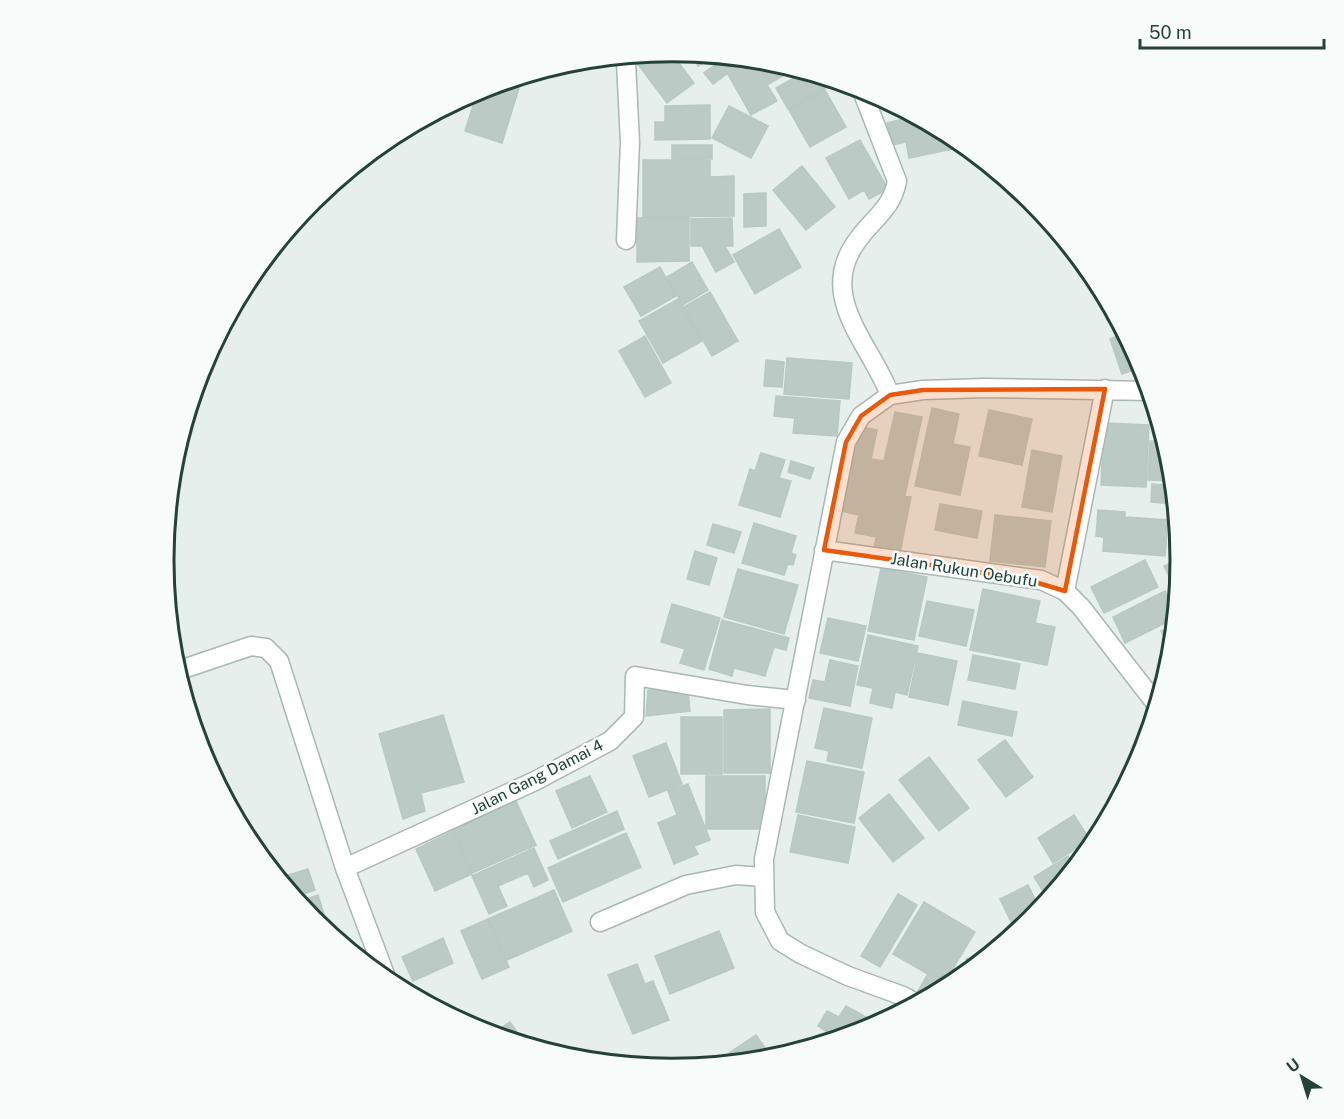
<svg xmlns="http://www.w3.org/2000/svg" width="1344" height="1119" font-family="'Public Sans',sans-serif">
<rect width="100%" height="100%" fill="#e6efeb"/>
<path fill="#bbcac4" stroke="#b8c9c2" stroke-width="1.5" d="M670,51L694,83L667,103L637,63L650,53Z
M690,53L717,55L698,66Z
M730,57L772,61L795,69L767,85L777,101L751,115L721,62Z
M719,62L728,73L713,84L704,73Z
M806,71L838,81L788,109L776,88Z
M506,81L520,85L502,143L465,131L478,90Z
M825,90L846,127L810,147L789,110Z
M710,105V139L655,140V122H665V106Z
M729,106L768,126L751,158L712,138Z
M915,116L950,135L953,149L909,158L906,142L892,145L887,123Z
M860,140L888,189L869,199L864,190L849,199L826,158Z
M672,145H712V159L672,160Z
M643,160H710V177L734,176V216L643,217Z
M802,166L835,207L806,230L773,190Z
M766,193V226L744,227V194Z
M637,218H689V261L637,262Z
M732,218L733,246H725L734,262L716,272L702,246H691V219Z
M779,229L801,267L755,294L733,255Z
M692,262L708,290L683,305L667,277Z
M660,267L676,296L641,316L624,287Z
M1090,274L1095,277L1116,316L1107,320Z
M710,292L738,341L712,356L684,307Z
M678,299L702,341L663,363L639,321Z
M1125,333L1142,367L1122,374L1110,339Z
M645,336L671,383L645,397L619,351Z
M787,358L852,363L849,399L784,394Z
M766,360L784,362L782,387L764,386Z
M776,396L840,401L837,436L793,433L795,418L774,416Z
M932,408L959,414L953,444L970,447L960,495L915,486Z
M989,410L1032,419L1022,465L979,456Z
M895,412L922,417L905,495L846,483L858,426L877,430L871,459L884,461Z
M1104,423L1149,425L1146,487L1101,485Z
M1164,439L1171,461L1173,481L1148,480L1150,441H1164Z
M1032,450L1062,456L1052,512L1022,507Z
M761,453L785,460L779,478L791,481L780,517L739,505L750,469L755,471Z
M791,461L814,468L810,479L788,472Z
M847,484L886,491L876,537L855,533L859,515L841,511Z
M1152,484L1173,486L1175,504L1151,502Z
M886,492L911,497L900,553L874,548Z
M940,504L982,511L977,538L935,530Z
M1098,510L1125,512V517L1168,520L1165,556L1103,551L1104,537L1096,536Z
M995,515L1051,521L1045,567L990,561Z
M754,523L796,536L791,553L796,555L793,565L788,564L784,575L742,563Z
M713,524L741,532L734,553L707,545Z
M695,551L717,558L709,585L687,579Z
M1180,558V560L1177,592L1164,566Z
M1145,560L1158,587L1104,613L1091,587Z
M881,568L927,577L914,640L868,631Z
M738,569L798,585L784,634L724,617Z
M983,589L1040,601L1035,623L1055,627L1047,665L970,650Z
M1165,591L1175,611V618L1125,643L1113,617Z
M927,601L974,610L966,646L919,636Z
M672,604L720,618L704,670L680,663L685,649L661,642Z
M828,618L866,626L858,661L820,653Z
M722,620L789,638L786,650L774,647L765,676L734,668L732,676L709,669Z
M1174,625L1171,652L1161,631Z
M868,635L918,646L907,695L895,692L892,708L870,703L873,688L857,685Z
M918,653L957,661L948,705L909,697Z
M973,655L1020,664L1015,689L968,680Z
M830,660L858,666L850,706L809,698L813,680L825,682Z
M1165,676L1159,697L1152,683Z
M648,690H688L690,711L646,716Z
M963,701L1017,712L1012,736L958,725Z
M824,708L872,718L862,768L827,761L829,751L815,748Z
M770,709V773H724V710Z
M443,715L464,782L421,793L425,811L403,819L379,734Z
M681,717H722V774H681Z
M1005,740L1033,777L1006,797L978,760Z
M666,743L682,784L649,797L633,756Z
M929,757L969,808L939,831L899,780Z
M807,761L864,772L854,823L796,812Z
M590,776L607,812L572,828L556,791Z
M706,776H765V829H706Z
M688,784L710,840L694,846L698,854L674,864L658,823L677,815L668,791Z
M889,794L924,838L893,862L859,818Z
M516,801L536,845L472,873L453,830Z
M617,811L624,829L558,859L550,841Z
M798,815L855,827L848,863L790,852Z
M1074,815L1090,840L1053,863L1038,838Z
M453,831L472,874L435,891L416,849Z
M626,833L641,867L563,902L548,868Z
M534,848L548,880L534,887L528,873L498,886L507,906L489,914L472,876Z
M1068,856L1074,867L1048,899L1034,877Z
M308,869L315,890L294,897L279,878Z
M1028,885L1040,909L1031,919L1015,930L1000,899Z
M554,890L572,931L507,960L488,919Z
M898,894L917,905L880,967L861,956Z
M318,895L326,921L318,923L298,902Z
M924,902L975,932L940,990L928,997L918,991L928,974L893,954Z
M488,919L509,967L482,979L461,931Z
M719,931L734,968L670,994L655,956Z
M443,938L453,963L413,981L402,957Z
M990,953L969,971L966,959Z
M637,964L645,984L653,981L669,1020L633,1034L608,975Z
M846,1006L873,1021L868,1028L823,1042L829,1033L818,1026L827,1011L839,1017Z
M510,1022L525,1044L492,1034Z
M756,1035L772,1058L734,1062L729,1053Z"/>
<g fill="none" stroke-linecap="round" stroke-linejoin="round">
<g stroke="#a8b8b2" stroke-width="21">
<path id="minor" d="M861,88L897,181C892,208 875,217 860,237C814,294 869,341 890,395
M626,240L630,142L626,62L628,55
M824,550L1041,580L1065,591L1081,607L1157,705
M1065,591L1105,389
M177,671L251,646L266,648L279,661L345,868L387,980
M345,868L535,781L610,741L634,717L635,676L747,695L796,700
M600,922L686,885L736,875L764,877
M916,1003L903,996L848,976L801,954L780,941L765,912L764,859L846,442L861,416L890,395L923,390L985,388L1150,391"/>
</g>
<use href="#minor" stroke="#fff" stroke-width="18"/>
</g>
<path fill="#e8590c" fill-opacity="0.2" stroke="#e8590c" stroke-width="4.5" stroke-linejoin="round" d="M1105,389L1065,591L1021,578L824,550L846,442L861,416L890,395L923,390Z"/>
<g text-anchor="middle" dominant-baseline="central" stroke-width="5" stroke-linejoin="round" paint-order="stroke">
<g font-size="16" fill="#24423a" stroke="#f7fbf9">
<text transform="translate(964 570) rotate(9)">Jalan Rukun Oebufu</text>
<text transform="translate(537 777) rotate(-27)">Jalan Gang Damai 4</text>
</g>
</g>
<path d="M0 0H1344V1119H0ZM174 560a498 498 0 1 1 996 0a498 498 0 1 1-996 0Z" fill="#f7fbf9" fill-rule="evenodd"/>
<path fill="none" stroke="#24423a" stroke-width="3" d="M174 560a498 498 0 1 1 996 0a498 498 0 1 1-996 0Z"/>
<g transform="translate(1302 1077) rotate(322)" stroke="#f7fbf9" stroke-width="4.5" paint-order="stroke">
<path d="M0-4.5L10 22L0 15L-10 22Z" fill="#24423a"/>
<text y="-9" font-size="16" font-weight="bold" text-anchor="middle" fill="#24423a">U</text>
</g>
<path d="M1140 39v9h184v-9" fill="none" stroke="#24423a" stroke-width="3"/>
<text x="1149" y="39" font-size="18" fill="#24423a" stroke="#f7fbf9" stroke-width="4.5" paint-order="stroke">50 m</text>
</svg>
